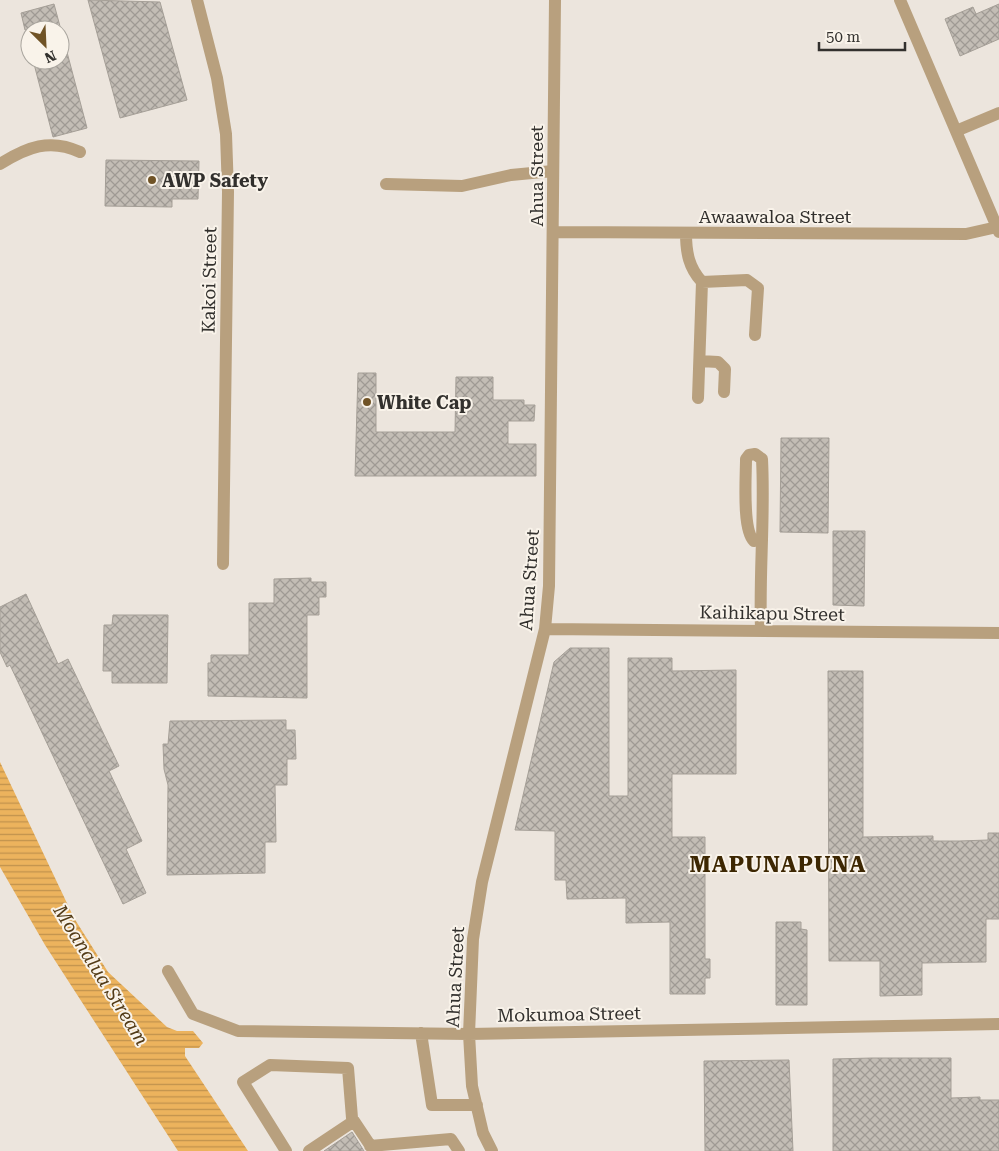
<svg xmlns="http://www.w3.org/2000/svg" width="999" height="1151" font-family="'Roboto Serif',serif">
<defs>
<pattern id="water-rules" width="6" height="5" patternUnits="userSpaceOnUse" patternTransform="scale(1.25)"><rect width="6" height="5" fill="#ecb35d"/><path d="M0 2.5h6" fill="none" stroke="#c0924d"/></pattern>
<pattern id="building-cross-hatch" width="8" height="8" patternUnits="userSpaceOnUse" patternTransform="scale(1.25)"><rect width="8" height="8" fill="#c3bdb5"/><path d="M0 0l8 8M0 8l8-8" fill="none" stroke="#9f9a94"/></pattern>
</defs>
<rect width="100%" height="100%" fill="#ece5dd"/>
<path fill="url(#water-rules)" d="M0,762L74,918L108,972L167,1027L177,1031H193L203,1043L199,1048H185V1056L248,1151H178L45,945L0,867Z"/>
<path fill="url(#building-cross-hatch)" stroke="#a59f97" d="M88,0L160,2L187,100L120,118Z
M54,4L61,30H25L21,13Z
M999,4V39L960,56L945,19L973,7L976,14Z
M63,37L87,128L53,137L33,60H60V38Z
M106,160L199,161L198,199H172V207L105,206Z
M358,373H376V432H455L456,377H493V400H524V405H535L534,421H508V444H536V476H355Z
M781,438H829L828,533L780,532Z
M833,531H865L864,606L833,605Z
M311,578V582H326V597H319V615H307V698L208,696V663H211V655H249V603H274V579Z
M26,594L58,664L68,659L119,766L109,771L142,841L126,849L146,893L123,904L10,665L7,667L0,652V607Z
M113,615H168L167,683H112V671H103L104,625H112Z
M570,648H609V796H628V658H672V671L736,670V774H672V837H705V959H710V978H705V994H670V922L626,923V898L567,899L566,880H555V831L515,830L554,662Z
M828,671H863V837L933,836V841H959L988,840V833H999V919H986V962L922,963V995L880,996V961H829Z
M286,720V730H295L296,759H287V785H275L276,842H265V873L167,875L168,785L164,769L163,744H168L170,721Z
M776,922H801V929L807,930V1005H776Z
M872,1058H951V1098L980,1097V1100H999V1151H833V1059Z
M789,1060L793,1151H705L704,1061Z
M352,1132L364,1151H324Z"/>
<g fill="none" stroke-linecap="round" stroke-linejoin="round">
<path stroke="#b8a07e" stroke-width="12" d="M197,0L217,78L226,134L228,192L223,564
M900,0L999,232
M956,131L999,113
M0,164C27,147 50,138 80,152
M386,184L462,186L511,175L553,171
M553,232L966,234L997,227
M686,233C686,253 689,268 702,282L698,398
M702,282L747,280L758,288L755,335
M700,361L718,362L725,369L724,392
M545,629L999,633
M761,629C759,573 765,516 762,459L755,454L749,455L746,459C746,477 742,530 754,541L762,539
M168,971L193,1014L238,1031L469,1034L999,1024
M421,1033L432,1105H477
M370,1146L451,1139L459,1151
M286,1151L243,1082L270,1065L348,1068L352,1118L374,1151
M309,1151L354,1121
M492,1151L483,1133L472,1086L469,1034L473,939L482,882L545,629L549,586L555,0"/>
</g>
<g fill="#705326" stroke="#f9f3ea" stroke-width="2">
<circle cx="152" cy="180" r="5"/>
<circle cx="367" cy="402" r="5"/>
</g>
<g text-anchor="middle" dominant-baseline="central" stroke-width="4" stroke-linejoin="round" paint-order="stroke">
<g font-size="18" fill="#32302d" stroke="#f9f3ea">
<text transform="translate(536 176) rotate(-90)">Ahua Street</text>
<text x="775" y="216">Awaawaloa Street</text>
<text transform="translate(209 280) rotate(-89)">Kakoi Street</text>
<text transform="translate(529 580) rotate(-86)">Ahua Street</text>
<text transform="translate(772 613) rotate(1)">Kaihikapu Street</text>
<text transform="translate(455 977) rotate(-87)">Ahua Street</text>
<text transform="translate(569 1014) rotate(-1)">Mokumoa Street</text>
</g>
<g font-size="18" font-weight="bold" fill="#32302d" stroke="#f9f3ea" text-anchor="start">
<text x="162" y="180">AWP Safety</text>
<text x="377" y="402">White Cap</text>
</g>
<g font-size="19" font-style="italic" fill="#533b17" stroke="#f9f3ea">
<text transform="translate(101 975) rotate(58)">Moanalua Stream</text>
</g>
<g font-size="22" font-weight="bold" letter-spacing="1" fill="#3d2702" stroke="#f9f3ea">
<text x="778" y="864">MAPUNAPUNA</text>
</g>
</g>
<g transform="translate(45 45) rotate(156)"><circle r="24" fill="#f9f3ea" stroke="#a9a59e"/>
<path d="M0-4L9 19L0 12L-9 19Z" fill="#705326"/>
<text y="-8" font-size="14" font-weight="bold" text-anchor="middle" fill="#32302d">N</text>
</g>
<path d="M819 42v8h86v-8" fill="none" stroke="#32302d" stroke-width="2.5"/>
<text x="826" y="42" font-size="15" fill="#32302d" stroke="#f9f3ea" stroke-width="4" paint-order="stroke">50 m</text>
</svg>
